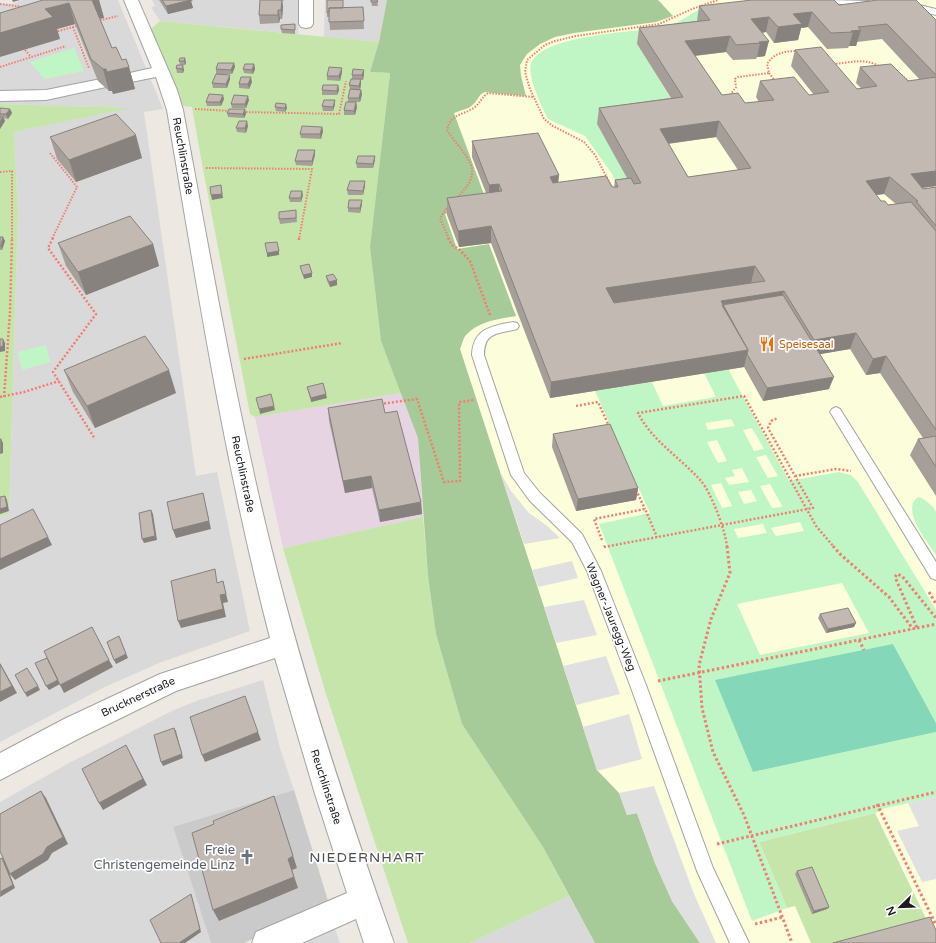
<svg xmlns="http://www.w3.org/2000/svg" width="936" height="943" font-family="'Varela Round',sans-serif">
<rect width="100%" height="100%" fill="#ede9e2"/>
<path fill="#dad9d9" d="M23,0H118L163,109L144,112L196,476L217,472L250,631L159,663L105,687L0,742V517L9,513L18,213L14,132L129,108L0,104V3L11,4Z
M152,0H300L298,34L160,21L151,7L155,6Z
M325,0H387L379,42L324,37Z
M263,680L280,748L294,790L173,827L211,943H0V802L71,762L174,710L199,700Z
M569,896L595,943H470Z
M334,926L340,943H293Z"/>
<path fill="#e6d4e2" d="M402,393L418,438L423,517L283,548L255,417Z"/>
<path fill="#fcfddb" d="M658,0H936V943H700L619,793L597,771L460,349L384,122L379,42L663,4Z"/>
<path fill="#cacaca" d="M294,790L329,904L244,943H211L173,827Z"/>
<path fill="#c6e5aa" d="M160,21L379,42L370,72L390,73L370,247L381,341L402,393L255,417L250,414L202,164L192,107L182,106L151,29Z
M0,104L131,108L14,132L18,213L9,513L0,517Z
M423,517L428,576L436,634L462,724L543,847L569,896L470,943H408L325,691L283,548Z
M875,813L936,939L857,943H811L795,906L787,908L759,842Z"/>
<path fill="#a7ca99" d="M387,0H658L673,16L656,22L574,33L555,37L540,44L527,54L520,65L521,76L526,96L485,92L481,94C471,109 471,107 454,113L489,208L445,214L457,249L489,244L516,316C499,319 479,321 466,335C463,338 462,345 460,349L597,770L619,793L627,815L637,813L655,863L672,901L700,943H595L543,847L462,724L436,634L428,576L418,438L381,341L370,247L390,73L370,72L379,42Z"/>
<path fill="#c0f6c5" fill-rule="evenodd" d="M698,10L732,13L637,44L680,113L638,199L623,195L612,174L585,136L548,119C542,107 527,76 531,64C541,34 638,32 666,27L678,22Z
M74,48L84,71L44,79L30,62Z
M46,345L50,362L22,370L18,352Z
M728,369L789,481L839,472L851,475L858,482L936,610V723L893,644L753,772L936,732V797L886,808L875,813L759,842L787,908L752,921L599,524L650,513L595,391L652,382L663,406L716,397L704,373ZM731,419L735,426L708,430L705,423ZM752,428L764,449H763L754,451L743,430ZM717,440L727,461L718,463L707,442ZM766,455L778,476L768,478L756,457ZM742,468L749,482L729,485L725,478L735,476L732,470ZM721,483L732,506L722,508L711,485ZM770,484L782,506V507L772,508L760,486ZM751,490L757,501L744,504L738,492ZM800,522L804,531L776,536L771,528ZM763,524L767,533L738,538L734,529ZM842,583L869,633L760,655L737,604Z
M918,497C924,498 935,507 936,513C936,525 936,543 936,555C928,542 900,510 918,497Z"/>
<path fill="#84d8b9" d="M893,644L936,723V732L753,772L715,680Z"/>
<path fill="#e0e0e0" d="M500,472L511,491L529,513L546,525L560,538L524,544Z
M572,561L578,578L538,587L532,570Z
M584,600L597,635L556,643L544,607Z
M606,656L620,694L576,705L563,666Z
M629,714L642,759L597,771L583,727Z
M654,786L694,894L716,943H700L672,901L655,863L637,813L627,815L619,793Z
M936,797V879L922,882L897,831L919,826L908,803Z"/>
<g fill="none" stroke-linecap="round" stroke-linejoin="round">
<g stroke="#a3a3a3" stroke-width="2">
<path id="lane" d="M828,0L869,1L873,3C867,8 834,5 828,0Z
M911,3L936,9V15L908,8L907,6L908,4Z
M513,322L517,323L519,326L517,329C499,334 484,331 484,355L524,473L540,493L582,534L601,571L646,685L713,868L749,943H730L697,871L630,685L587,571L572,542L530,501L511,475L472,355C473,329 491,326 513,322Z
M836,407L840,409L936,562V580L931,578L832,415L830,412L832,409Z"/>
</g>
<g stroke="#a3a3a3" stroke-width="2">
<path id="street" d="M124,0H138L177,90L183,110C210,255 235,400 270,543C303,678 347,811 394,943H364L356,919L302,943H252L256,932L347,893L315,794L275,658L176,691L82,737L0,780V753L64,719L160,674L270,638C225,464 197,287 167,110L156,77L126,83L121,81L118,78L121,75L152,68Z
M299,0H313V24L311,27L306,28L301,27L299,24Z
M101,79L106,81L109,84L106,87L46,100L0,101V91L46,90Z"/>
</g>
<path stroke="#f17e6f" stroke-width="2" stroke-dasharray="1.5 1.5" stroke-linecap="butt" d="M0,4L23,7
M97,21L118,16
M73,27L89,68
M55,30L59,31L76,26
M25,50L31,57
M833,64C849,63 866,57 880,67
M0,67L66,46
M769,73L775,81
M899,73L911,83
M730,95L736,87L735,79L738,77L769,73L767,64C774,53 785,51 797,51
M195,109L230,111
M243,112L339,114L346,81
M50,153L77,187L52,239
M206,168L312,169L299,239
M0,172L12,171V239
M613,189L595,155L584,142L553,126L544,119L530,89L525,72L527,60L545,45L555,41L576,36L659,24L692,9L718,0
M455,199C489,169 465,158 447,130C452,112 463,116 475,107C480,103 482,97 488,93L533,97
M449,239L440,218L449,205"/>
<path stroke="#f17e6f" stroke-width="2.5" stroke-dasharray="2 2" stroke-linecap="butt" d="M53,238L48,248L96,314L53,372L95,439
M448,238L452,245L460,250L470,261L490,315
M299,240V238
M244,359L342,343
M0,397L24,392L59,381
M4,397L10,312L12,238
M380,404L417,399L444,482L460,481L459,402L474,400
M576,406L598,402L609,426
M795,476L836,469L851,471
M636,490L645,509
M602,540L594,519L645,509L657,537
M604,547L813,508L768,428L771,421L778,418
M727,547C726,532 711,492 701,481C681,458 652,441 638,413L744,396L816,526L834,547"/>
<path stroke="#f17e6f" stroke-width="3" stroke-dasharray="2.5 2.5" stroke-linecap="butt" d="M727,546L730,573L711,619L699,665L702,708L713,752L744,815L792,943
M833,546L840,554L889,597L913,629
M604,547L605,546
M929,592L936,604
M917,628L936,624
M859,640L864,650
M658,681L917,628L895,577L897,574L902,576L936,618
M877,804L936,925
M717,844L936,792
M755,924L783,917"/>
<use href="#lane" fill="#fff" fill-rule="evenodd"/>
<use href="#street" fill="#fff" fill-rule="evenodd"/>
</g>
<path fill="#a69f99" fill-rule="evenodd" d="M43,0H99L104,18L100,19L112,48L122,60L129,67L135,89L113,94L112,91H109L98,81L75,24L57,29L60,39Z
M159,0H193L191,1L193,8L168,14Z
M260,0H285L282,1L283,7L282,19H280L279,23L260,24L259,15Z
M371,0H377L378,6H372Z
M839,5L936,20V186L923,188V189L936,187V496L910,455L918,439L923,438L880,373L866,375L850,349L820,354L829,389L763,401L744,367L550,398L491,243L459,247L447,215V198L486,193L472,157V141L559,175L558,183L612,187H614L615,180L627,178L597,124L599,108L671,98L637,44L639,28L697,21L699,6ZM808,27L827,49L848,48L849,46H856L857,42L882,39L920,80L908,81L860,67L856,83L861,88L857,89L795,50L791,66L814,95H809L760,81L756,97L759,102L745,103L722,95L695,56L726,52L733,60L756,59L757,57L765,56L762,33L766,32L774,43L798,40L801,28ZM716,137L738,170L688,177L668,144ZM884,194L896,204L888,205L881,201L876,195Z
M363,7L364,29L330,30L329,17H327V13L343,8Z
M295,24V34L282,33L281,29Z
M185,58L186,63L185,65H180L179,61Z
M234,63L235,67L232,74H216V69Z
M254,64L255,69L253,74L244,73L243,69Z
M177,65L184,70L183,73H177L176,68Z
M364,70V74L363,80H361V84L360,90H361L362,94L360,102H348V98L350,89L349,85L352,79V75Z
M342,72L340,81L327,80V76Z
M230,75V79L227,88H213L212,83Z
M252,82L249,89L239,88V84Z
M338,85L339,90L337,95H322V90Z
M224,99L221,106H207L206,102Z
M249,100L246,108H232L231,104Z
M335,100V104L333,111H323L322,106Z
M356,102L357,107L355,115H344V110Z
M275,107L287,108L285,112L276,111Z
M0,108L10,109L12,113L8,119L4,118L5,121L0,129Z
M245,109L246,114L244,118L228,117L227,113Z
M248,126L246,133L237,132L236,128Z
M322,127L323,131L321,139L301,138L300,134Z
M50,137L142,158L76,182L57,159Z
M315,155L312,166L296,165L295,161Z
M375,156V160L373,168H357L356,163Z
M365,181V186L363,195H348L347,190Z
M303,195L301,202H290L289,198Z
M362,204L360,213L348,212V208Z
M296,210L297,222L280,224L279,219Z
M0,237L5,241L2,250H0Z
M58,243L153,244L159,266L86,295L66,266Z
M326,276L337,285L330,287L327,281Z
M64,370L176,393L95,428L73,392Z
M307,387L327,398L311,402L308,391Z
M328,408L385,413L421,502L422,514L380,522L372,488L345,493L329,421Z
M553,434L638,488L636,500L576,511L552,447Z
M820,614L854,627L826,633L818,618Z
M797,871L829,907L827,909L812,914L795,874Z"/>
<path fill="#87827d" d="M12,0H20L13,2Z
M91,0H99L104,18L96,19Z
M188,0H193L191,1L193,8L168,14L166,6Z
M282,0L283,7L282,19L281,10Z
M69,3L75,24L57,29L60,39L0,57V33L45,9Z
M278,10L280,19L279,23L278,15Z
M812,12L808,27L801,28L798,40L774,43L778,27L793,14Z
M769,17L766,32L748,34L751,19Z
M861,30L856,46H849L853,32L851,31Z
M730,36L726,52L682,57L685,41Z
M769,41L765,56L757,57L760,43L759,42Z
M185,58L186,63L185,65L184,61Z
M234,63L235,67L232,74L231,70Z
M254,64L255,69L253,74L252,70Z
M183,65L184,70L183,73L182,69Z
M129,67L135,89L113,94L107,72Z
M342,68V72L340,81L339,76Z
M103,69H106L112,91H109Z
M364,70V74L363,80L362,75Z
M230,75V79L227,88L226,84Z
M251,77L252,82L249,89L248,84Z
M361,79V84L360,90L359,86Z
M338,85L339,90L337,95V91Z
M361,90L362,94L360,102L359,98Z
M223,95L224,99L221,106L220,102Z
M248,96L249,100L246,108L245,104Z
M335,100V104L333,111V107Z
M356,102L357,107L355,115L354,111Z
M286,104L287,108L285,112V108Z
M10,109L12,113L8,119L6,114Z
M245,109L246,114L244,118L243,114Z
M3,117L5,121L0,129V122Z
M247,121L248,126L246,133L245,128Z
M719,121L716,137L657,145L660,129Z
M322,127L323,131L321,139L320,134Z
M136,135L142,158L76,182L69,160Z
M315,150V155L312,166V161Z
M375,156V160L373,168V164Z
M936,171V186L905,190L911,174Z
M559,175L557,192L550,177Z
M890,177L884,194L860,197L866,181Z
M365,181V186L363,195V191Z
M499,184V200L489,201V185Z
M221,185L223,198L212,200L211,195Z
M302,191L303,195L301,202V198Z
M362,200V204L360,213V208Z
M491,226V243L459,247L458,231Z
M3,237L5,241L2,250L1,246Z
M153,244L159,266L86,295L78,272Z
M279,251V255L267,257V253Z
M755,266L751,283L604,304L606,288Z
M312,273V277L304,279L303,275Z
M337,280V285L330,287L329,282Z
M784,291L779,308L726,316L721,301Z
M856,333L850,349L809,356L814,340Z
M3,339L5,343V351L0,352V347Z
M748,350L744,367L550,398L551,382Z
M886,356L880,373L866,375L873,359Z
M169,370L176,393L95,428L87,406Z
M834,377L829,389L763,401L767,388Z
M326,394L327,398L311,402V398Z
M274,406L275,410L260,414L259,409Z
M1,439L3,443V453L0,454Z
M371,476L372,488L345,493L343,481Z
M638,488L636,500L576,511L578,499Z
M203,493L211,529L176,538L173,530Z
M5,496L7,500L9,511L0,514V509Z
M421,502L422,514L380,522L379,510Z
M151,510L153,514L157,540L144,543L142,539Z
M48,537L52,545L0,570V559Z
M223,581L228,602L223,603L226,617L181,628L178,621L220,595Z
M856,623L854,627L826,633L828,629Z
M119,636L128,658L116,664L114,660Z
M109,660L113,667L64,693L60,685Z
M0,663L17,693L0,702Z
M58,680L60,684L49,690L46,686Z
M38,686L40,690L27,697L25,693Z
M174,728L176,731L183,758L163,766L161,762Z
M258,732L261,740L205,762L202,755Z
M126,745L147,785L103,810L99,803Z
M41,791L46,798L68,844L52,853L48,860L15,880L10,874Z
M274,796L297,868L292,870L298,888L219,921L213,910L288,859Z
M2,858L5,861L15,888L0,897Z
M191,894L192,897L201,932L185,943H179Z
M829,907L827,909L812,914L814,911Z"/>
<path fill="#c1b9b2" stroke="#87827d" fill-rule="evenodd" d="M43,0H92L112,48L116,47L122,60L126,59L129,67L107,72L106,69H103L91,59L69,3L45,9L53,17L0,33V13Z
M162,0H191L166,6Z
M260,0H282L281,10H278V15H259Z
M327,0H343V8H329V12L327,13Z
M371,0H377L378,2H371Z
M752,0H834L839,5L878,0H916L936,20V75L887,24L858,27L861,30L851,31L853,32L831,33L812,12L793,14L802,24L778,27L769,17L751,19L769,41L759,42L760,43L736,45L730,36L685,41L722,95L738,93L745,103L774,100L760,81L794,77L809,95L829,92L795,50L821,47L857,89L877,86L860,67L891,64L908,81L936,77V171L911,174L923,189L936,187V226L916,201H918L890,177L866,181L881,201H885L888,205L911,202L936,231V430L886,356L873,359L856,333L814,340L784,291L721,301L748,350L551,382L491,226L458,231L447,198L502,191L499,184L489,185L472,141L538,133L559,175L550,177L553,183L606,176L612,187H618L615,180L631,178L634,184L641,183L599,108L683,97L639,28L710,20L699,6ZM719,121L751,168L688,177L660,129ZM755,266L765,281L614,303L606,288Z
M363,7L364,21L329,22V8Z
M295,24V30L281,29V25Z
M180,58H185L184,61H179Z
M218,63H234L231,70L216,69Z
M245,64H254L252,70L243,69Z
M177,65H183L182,69L176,68Z
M329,67L342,68L339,76H327Z
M353,69L364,70L362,75H352Z
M216,74L230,75L226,84L212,83Z
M241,77H251L248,84H239Z
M351,79H361L359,86L349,85Z
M323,85H338L337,91L322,90Z
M350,89L361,90L359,98H348Z
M209,94L223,95L220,102H206Z
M234,95L248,96L245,104H231Z
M324,100H335L333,107L322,106Z
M346,102H356L354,111L344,110Z
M276,103L286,104L285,108L275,107Z
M0,108L10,109L6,114H0Z
M229,109H245L243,114L227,113Z
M116,114L136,135L69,160L50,137Z
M0,117H3L0,122Z
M239,121H247L245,128H236Z
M302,126L322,127L320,134H300Z
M298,150H315L312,161H295Z
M358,156H375L373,164L356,163Z
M350,181H365L363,191L347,190Z
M221,185L222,194L211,195L210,187Z
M291,191H302L301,198H289Z
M349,200H362L360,208H348Z
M296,210V218L279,219V212Z
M130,216L153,244L78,272L58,243Z
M0,237H3L1,246H0Z
M277,242L279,251L267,253L265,243Z
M309,264L312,273L303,275L300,266Z
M333,274L337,280L329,282L326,276Z
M783,295L834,377L767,388L747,354L748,350L722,305Z
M145,336L169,370L87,406L64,370Z
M0,339H3V346L0,347Z
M323,383L326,394L311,398L307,387Z
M271,394L274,406L259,409L256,398Z
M382,399L385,413L397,411L421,502L379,510L371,476L343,481L328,408Z
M610,424L638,488L578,499L553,434Z
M936,436V467L918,439Z
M0,439H1V449H0Z
M203,493L209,521L173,530L167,502Z
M5,496L7,507L0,509V497Z
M33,509L48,537L0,559V525Z
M151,510L155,536L142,539L139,513Z
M215,569L217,583L223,581L226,594L220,595L223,609L178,621L171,581Z
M848,608L856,623L828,629L820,614Z
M92,627L109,660L60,685L44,651Z
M119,636L126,654L114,660L107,642Z
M47,658L58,680L46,686L35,663Z
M0,664L12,686L0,692Z
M27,668L38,686L25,693L15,675Z
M245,696L258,732L202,755L190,717Z
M174,728L182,754L161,762L154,735Z
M126,745L143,779L99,803L82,769Z
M41,791L63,837L47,847L43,854L10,874L0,851V814Z
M274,796L293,856L288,859L294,877L213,910L192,833L214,824L213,821Z
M2,858L13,885L0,892V859Z
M812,867L829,907L814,911L797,871Z
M191,894L200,929L179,943H161L150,920Z
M930,917L936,930V943H833Z"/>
<defs>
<g id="restaurant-bare" transform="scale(1.2)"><path d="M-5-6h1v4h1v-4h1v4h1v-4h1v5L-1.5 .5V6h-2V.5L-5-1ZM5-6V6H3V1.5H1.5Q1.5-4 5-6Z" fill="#e8710a" stroke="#fff" stroke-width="2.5" paint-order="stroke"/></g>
<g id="church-bare" transform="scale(1.2)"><path d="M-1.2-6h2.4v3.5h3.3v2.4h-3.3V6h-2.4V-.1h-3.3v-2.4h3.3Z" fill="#6b7280" stroke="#fff" stroke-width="2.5" paint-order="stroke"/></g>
</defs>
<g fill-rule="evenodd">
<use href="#restaurant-bare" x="767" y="344"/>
<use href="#church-bare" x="247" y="857"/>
</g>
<g text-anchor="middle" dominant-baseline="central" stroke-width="3.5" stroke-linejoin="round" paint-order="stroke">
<g font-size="11" fill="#1c1c1c" stroke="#fff">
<text transform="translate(183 156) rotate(80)">Reuchlinstraße</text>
<text transform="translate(243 474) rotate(78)">Reuchlinstraße</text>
<text transform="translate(611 617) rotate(68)">Wagner-Jauregg-Weg</text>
<text transform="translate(138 697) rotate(-25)">Brucknerstraße</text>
<text transform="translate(326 787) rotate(72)">Reuchlinstraße</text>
</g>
<g font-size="11" fill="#c56008" stroke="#fff" text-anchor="start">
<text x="779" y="344">Speisesaal</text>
</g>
<g font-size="13" fill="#5b616d" stroke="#fff" text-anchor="end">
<text x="235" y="850">Freie<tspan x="235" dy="15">Christengemeinde Linz</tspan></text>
</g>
<g font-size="14" letter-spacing="1" fill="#4f4f4f" stroke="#fff">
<text x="367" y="857">NIEDERNHART</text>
</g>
</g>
<g transform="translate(900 907) rotate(247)" stroke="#ffffff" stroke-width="3" paint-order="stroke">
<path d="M0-3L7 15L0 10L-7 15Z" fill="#1c1c1c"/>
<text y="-6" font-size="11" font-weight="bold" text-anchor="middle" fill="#1c1c1c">N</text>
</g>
</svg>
